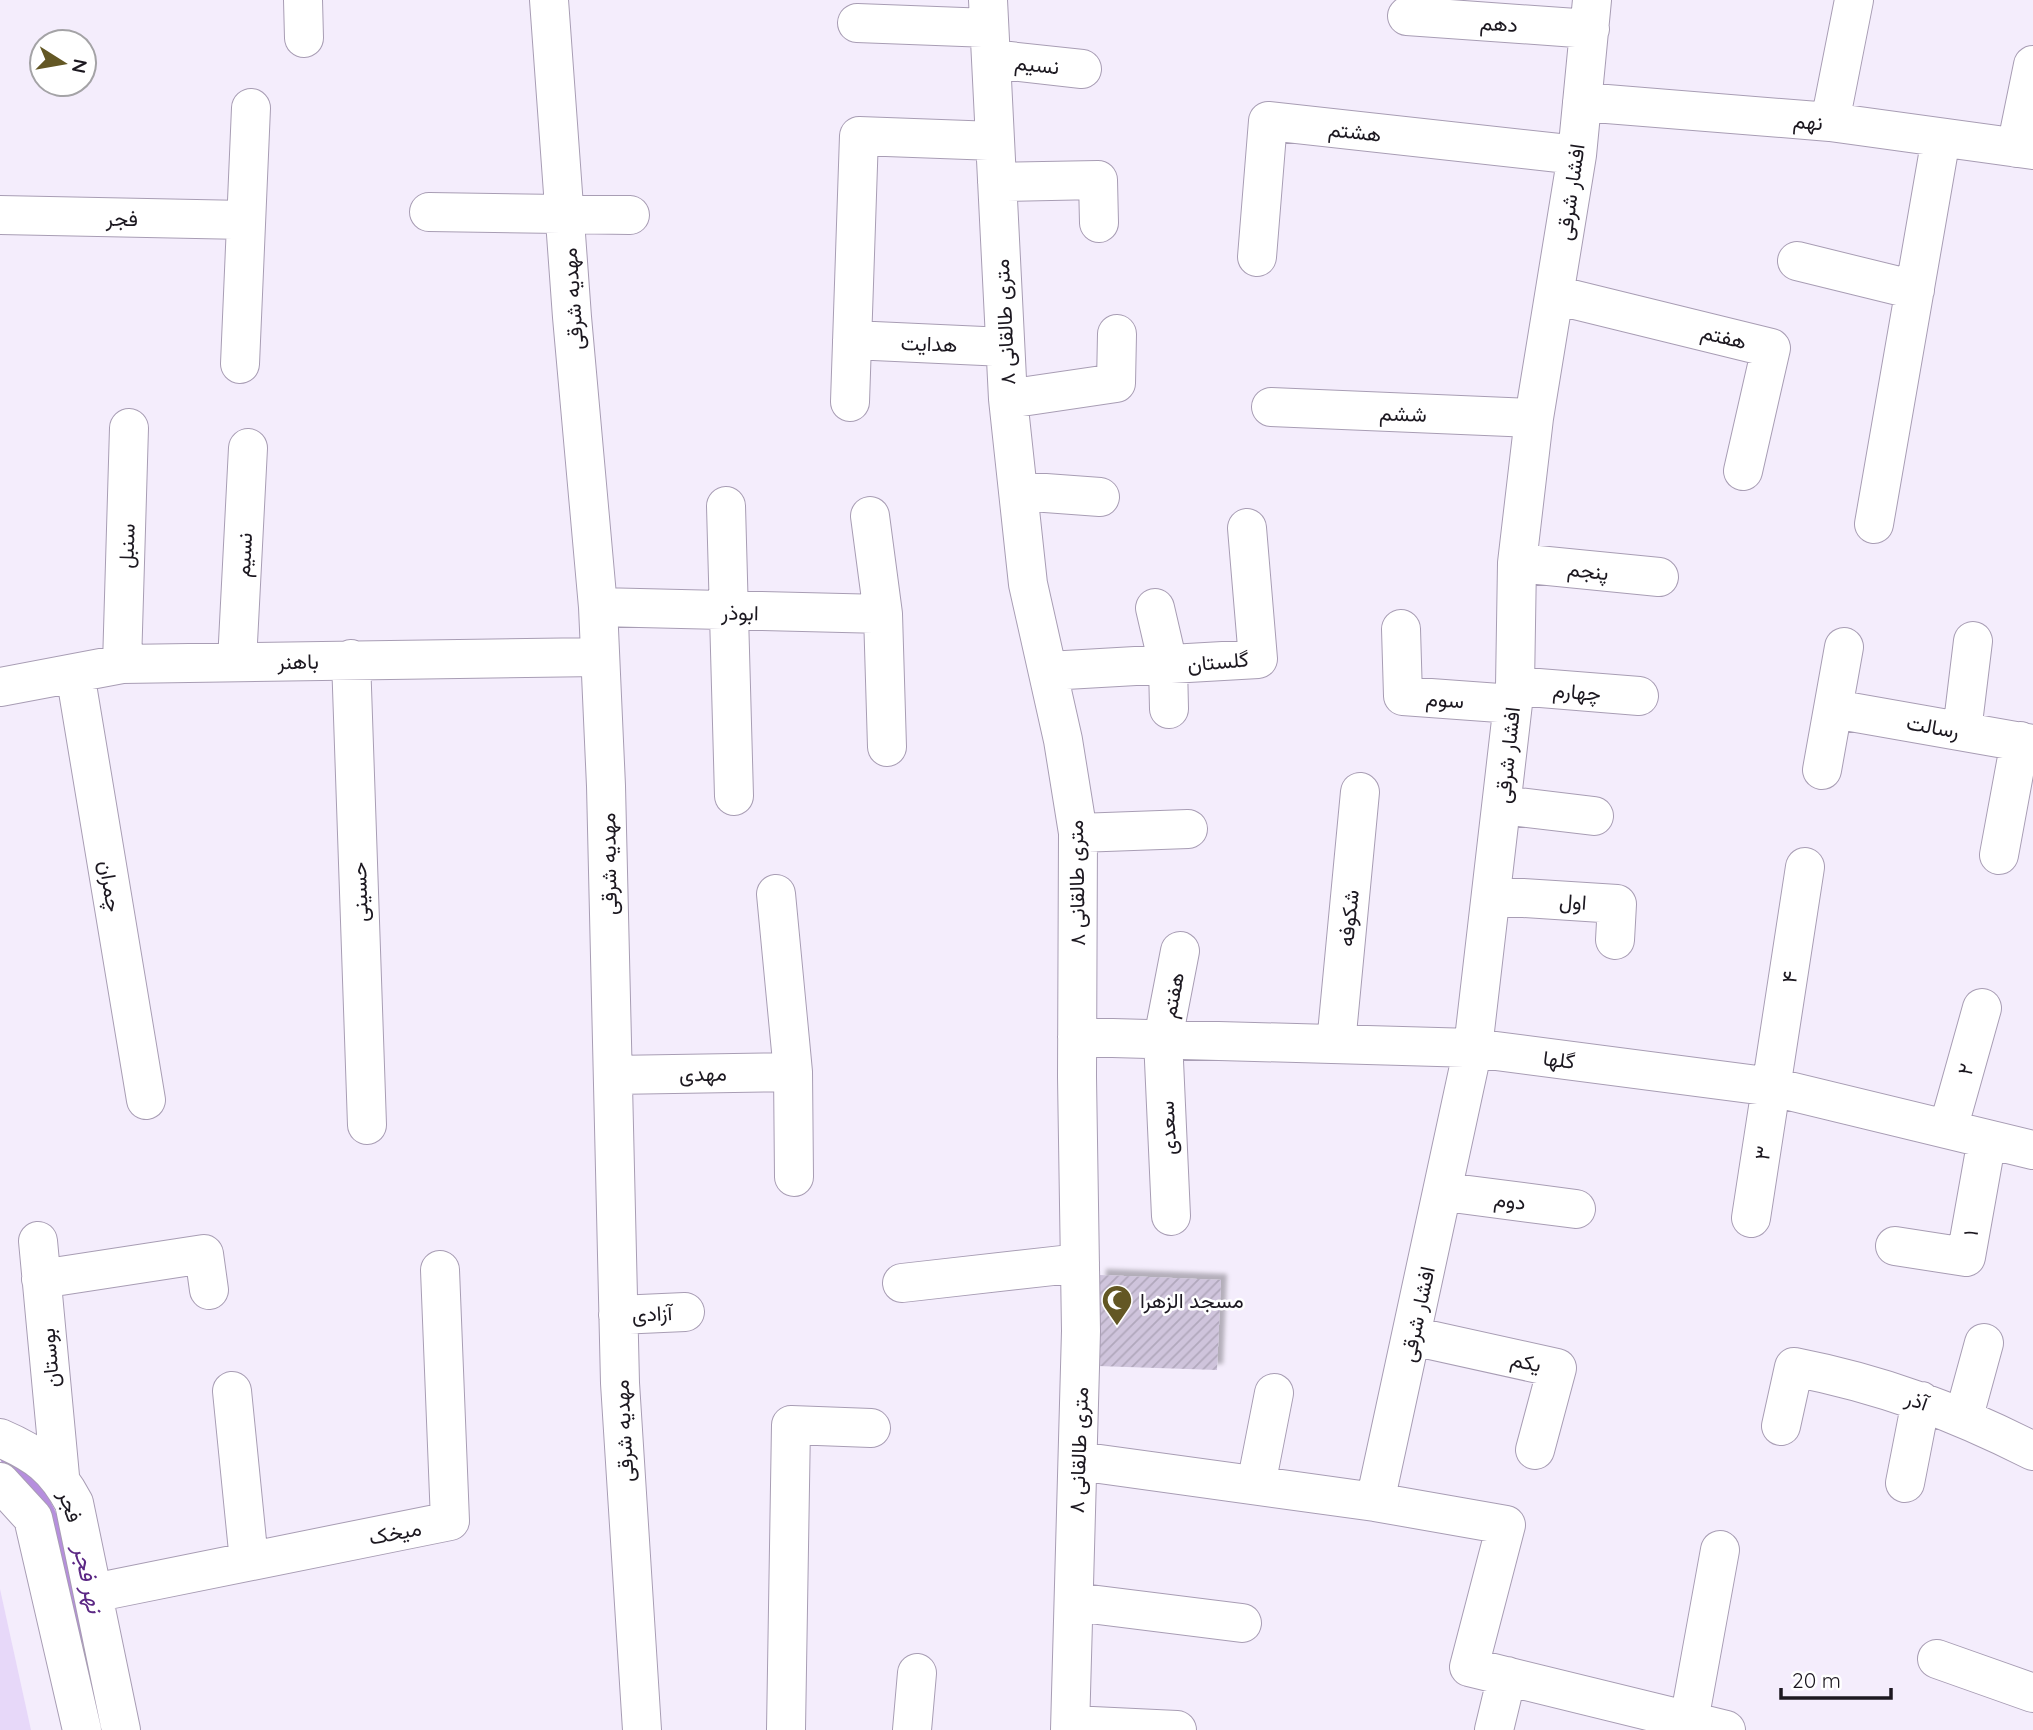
<svg xmlns="http://www.w3.org/2000/svg" width="2033" height="1730" font-family="Quicksand,Vazirmatn,sans-serif">
<defs>
<pattern id="building-hatch" width="6" height="6" patternUnits="userSpaceOnUse" patternTransform="scale(1.75)"><rect width="6" height="6" fill="#cfc4dc"/><path d="M-1 1l2-2M0 6l6-6M5 7l2-2" fill="none" stroke="#b1a8bc"/></pattern>
<filter id="shadow"><feDropShadow dx="6" dy="-6" stdDeviation="2" flood-color="#0004"/></filter>
</defs>
<rect width="100%" height="100%" fill="#f4edfc"/>
<path fill="#e7d8f9" d="M0,1589L31,1730H0Z"/>
<g fill="none" stroke-linecap="round" stroke-linejoin="round">
<path stroke="#b68ede" stroke-width="10" d="M6,1460C65,1495 67,1579 81,1639"/>
</g>
<path fill="url(#building-hatch)" filter="url(#shadow)" d="M1100,1275L1221,1280L1217,1370L1097,1366Z"/>
<g fill="none" stroke-linecap="round" stroke-linejoin="round">
<g stroke="#a89db4" stroke-width="40">
<path id="minor" d="M303,0L304,38
M549,0L572,317L598,607L606,786L620,1383L642,1730
M988,0L1008,399L1028,584L1063,740L1078,833L1077,1077L1081,1331L1070,1730
M1407,16L1590,29
M857,23L989,28
M991,59L1082,69
M1582,102L1830,122L2033,150
M1830,122L1854,0
M2016,148L2033,65
M997,182L1098,180L1099,223
M429,212L630,215
M0,215L245,220
M1257,257L1268,121L1577,155
M1797,261L1915,290
M1555,295L1771,348L1743,471
M852,340L1005,347
M240,364L251,108
M1008,399L1116,383L1117,334
M850,402L859,136L995,141
M1271,407L1534,418
M1018,491L1100,497
M726,506L734,796
M870,516L883,614L887,747
M1874,524L1941,138
M1517,563L1659,577
M598,607L883,614
M1155,608L1168,664L1169,709
M1401,629L1403,696L1513,704
M351,659L367,1125
M237,662L248,448
M122,664L129,428
M1048,671L1258,659L1247,528
M75,673L146,1100
M1515,686L1639,696
M0,687L122,664L599,657
M1834,709L2033,744
M1962,731L1973,641
M1822,770L1844,647
M1502,805L1594,816
M1078,833L1188,829
M1999,855L2020,741
M776,894L793,1072L794,1177
M1493,896L1617,904L1615,940
M1077,1037L1473,1048L1773,1087L2033,1150
M1336,1044L1360,792
M613,1075L793,1072
M1948,1129L1982,1008
M1445,1192L1576,1209
M1171,1216L1163,1039L1180,951
M1751,1218L1805,867
M38,1241L60,1476
M1895,1246L1966,1257L1987,1139
M41,1279L204,1254L209,1290
M902,1283L1080,1263
M618,1315L685,1312
M1412,1336L1557,1368L1535,1450
M232,1391L249,1561
M1964,1416L1984,1343
M1781,1426L1794,1367C1881,1384 1954,1411 2033,1451
M0,1438C37,1454 55,1467 74,1503L121,1730
M1078,1461L1375,1502L1506,1525L1469,1667L1726,1730
M0,1482L33,1518L82,1730
M1905,1483L1921,1401
M1256,1485L1274,1393
M1375,1502L1473,1048L1515,686L1517,563L1534,418L1577,155L1592,0
M93,1593L450,1521L440,1270
M1074,1602L1242,1623
M1937,1659L2033,1693
M1689,1721L1720,1550
M1071,1725L1177,1730
M786,1730L791,1425L871,1428
M912,1730L917,1673
M1494,1730L1507,1676"/>
</g>
<use href="#minor" stroke="#fff" stroke-width="38"/>
</g>
<defs>
<g id="mosque-pin" transform="scale(1.575)"><path d="M0 17L-7.5 6A9.5 9.5 0 1 1 7.5 6Z" fill="#635724" stroke="#fff"/><path d="M3.5-4.9A6 6 0 1 0 3.5 4.9A5 5 0 1 1 3.5-4.9Z" fill="#fff"/></g>
</defs>
<g fill-rule="evenodd">
<use href="#mosque-pin" x="1117" y="1300"/>
</g>
<g text-anchor="middle" dominant-baseline="central" stroke-width="5" stroke-linejoin="round" paint-order="stroke">
<g font-size="21" fill="#1c1820" stroke="#fff">
<text transform="translate(1499 23) rotate(4)">دهم</text>
<text transform="translate(1037 64) rotate(6)">نسیم</text>
<text transform="translate(1808 121) rotate(5)">نهم</text>
<text transform="translate(1355 131) rotate(6)">هشتم</text>
<text transform="translate(1570 192) rotate(-82)">افشار شرقی</text>
<text transform="translate(122 218) rotate(1)">فجر</text>
<text transform="translate(572 299) rotate(-94)">مهدیه شرقی</text>
<text transform="translate(1004 322) rotate(-93)">۸ متری طالقانی</text>
<text transform="translate(1724 336) rotate(14)">هفتم</text>
<text transform="translate(929 343) rotate(2)">هدایت</text>
<text transform="translate(1403 413) rotate(2)">ششم</text>
<text transform="translate(126 546) rotate(-88)">سنبل</text>
<text transform="translate(243 555) rotate(-87)">نسیم</text>
<text transform="translate(1588 570) rotate(6)">پنجم</text>
<text transform="translate(740 612) rotate(1)">ابوذر</text>
<text transform="translate(298 661) rotate(-1)">باهنر</text>
<text transform="translate(1218 661) rotate(-5)">گلستان</text>
<text transform="translate(1577 691) rotate(5)">چهارم</text>
<text transform="translate(1445 699) rotate(4)">سوم</text>
<text transform="translate(1933 726) rotate(10)">رسالت</text>
<text transform="translate(1507 755) rotate(-84)">افشار شرقی</text>
<text transform="translate(608 864) rotate(-91)">مهدیه شرقی</text>
<text transform="translate(1076 883) rotate(-91)">۸ متری طالقانی</text>
<text transform="translate(111 886) rotate(81)">چمران</text>
<text transform="translate(359 892) rotate(-92)">حسینی</text>
<text transform="translate(1573 901) rotate(4)">اول</text>
<text transform="translate(1348 918) rotate(-84)">شکوفه</text>
<text transform="translate(1789 977) rotate(-82)">۴</text>
<text transform="translate(1172 995) rotate(-79)">هفتم</text>
<text transform="translate(1559 1059) rotate(7)">گلها</text>
<text transform="translate(1965 1069) rotate(-75)">۲</text>
<text transform="translate(703 1073) rotate(-1)">مهدی</text>
<text transform="translate(1167 1128) rotate(-93)">سعدی</text>
<text transform="translate(1762 1153) rotate(-80)">۳</text>
<text transform="translate(1510 1200) rotate(7)">دوم</text>
<text transform="translate(1970 1233) rotate(-80)">۱</text>
<text transform="translate(652 1313) rotate(-3)">آزادی</text>
<text transform="translate(1417 1314) rotate(-78)">افشار شرقی</text>
<text transform="translate(49 1358) rotate(-95)">بوستان</text>
<text transform="translate(1526 1361) rotate(12)">یکم</text>
<text transform="translate(1917 1400) rotate(19)">آذر</text>
<text transform="translate(623 1431) rotate(-93)">مهدیه شرقی</text>
<text transform="translate(1078 1450) rotate(-88)">۸ متری طالقانی</text>
<text transform="translate(71 1506) rotate(71)">فجر</text>
<text transform="translate(395 1532) rotate(-11)">میخک</text>
</g>
<g font-size="21" fill="#1c1820" stroke="#fff" text-anchor="start">
<text x="1140" y="1300">مسجد الزهرا</text>
</g>
<g font-size="23" font-style="italic" fill="#5b2784" stroke="#fff">
<text transform="translate(89 1579) rotate(78)">نهر فجر</text>
</g>
</g>
<g transform="translate(63 63) rotate(101)"><circle r="33" fill="#ffffff" stroke="#a4a3a6" stroke-width="2"/>
<path d="M0-5L12 26L0 18L-12 26Z" fill="#635724"/>
<text y="-10" font-size="19" font-weight="bold" text-anchor="middle" fill="#1c1820">N</text>
</g>
<path d="M1781 1688v10h110v-10" fill="none" stroke="#1c1820" stroke-width="3.5"/>
<text x="1792" y="1688" font-size="21" fill="#1c1820" stroke="#ffffff" stroke-width="5" paint-order="stroke">20 m</text>
</svg>
